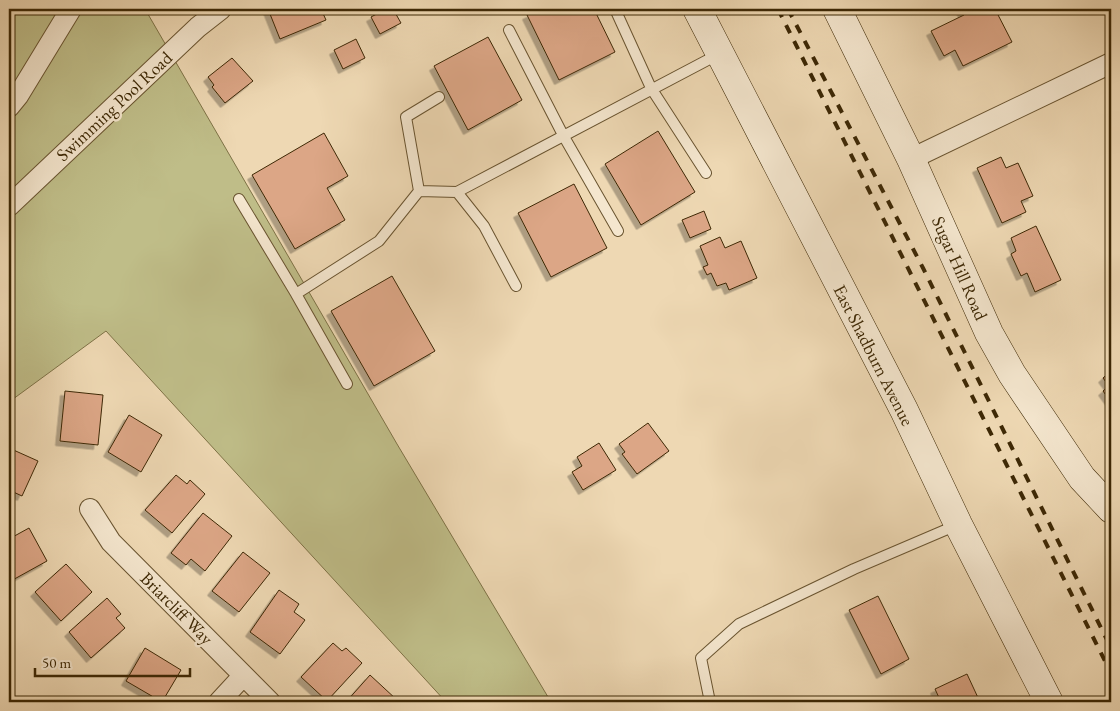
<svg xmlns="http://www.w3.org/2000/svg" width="1120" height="711" font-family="'EB Garamond',serif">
<defs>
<filter id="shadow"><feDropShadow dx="-4.5" dy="4.5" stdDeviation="0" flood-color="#0004"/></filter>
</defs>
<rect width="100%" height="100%" fill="#eed8b3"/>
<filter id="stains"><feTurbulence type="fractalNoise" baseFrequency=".004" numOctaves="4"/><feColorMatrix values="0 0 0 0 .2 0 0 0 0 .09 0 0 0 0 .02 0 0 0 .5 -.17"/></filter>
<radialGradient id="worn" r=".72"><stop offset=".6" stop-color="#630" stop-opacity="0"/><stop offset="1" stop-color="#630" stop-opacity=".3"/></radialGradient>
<path fill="#bfbd88" stroke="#7e7246" d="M9,9H145L397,444L551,702H446L106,331L9,402Z"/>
<path fill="#dca686" stroke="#3d2805" filter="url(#shadow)" d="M268,9H321L326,20L280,39Z
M386,9H393L401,23L380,34L371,17Z
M541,9H594L615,52L559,80L527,15Z
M961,9H995L1012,42L963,66L955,50L944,56L931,31L964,15Z
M488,37L522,100L468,130L434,66Z
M356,39L365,58L343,69L334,50Z
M232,58L253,81L225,103L212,87L214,85L208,77Z
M658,131L695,192L641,225L605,164Z
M324,133L348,176L327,188L345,220L295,249L252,175Z
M1001,157L1006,168L1018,163L1033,196L1021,201L1026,212L1002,223L977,168Z
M574,184L607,248L551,277L518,213Z
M704,211L711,229L690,238L682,220Z
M1036,226L1061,280L1035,292L1027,273L1021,276L1011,254L1016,251L1011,238Z
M720,237L725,248L741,241L757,278L729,290L726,283L717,286L711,273L707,275L703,267L708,265L700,246Z
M392,276L435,351L374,386L331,311Z
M1111,371V402L1103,391L1109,386L1103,378Z
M65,391L103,395L98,445L60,441Z
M129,415L162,435L141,472L108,452Z
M648,423L669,451L637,474L622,454L625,452L619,444Z
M599,443L616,470L583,490L572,472L582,466L577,457Z
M9,448L38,461L22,496L9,490Z
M176,475L187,484L190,480L205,494L172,533L145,510Z
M203,513L232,536L205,571L191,559L186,565L171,553Z
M29,528L47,561L9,582V539Z
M243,552L270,573L239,612L212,591Z
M66,564L92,592L61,621L35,592Z
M279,590L299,604L294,612L305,620L280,654L250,632Z
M878,596L909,659L881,674L849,610Z
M107,598L121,614L116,618L125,628L91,658L69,632Z
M333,643L342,651L346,648L362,663L327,701L301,677Z
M145,648L181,670L162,702L126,681Z
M967,674L980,702H941L935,689Z
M370,675L397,700L395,702H346Z"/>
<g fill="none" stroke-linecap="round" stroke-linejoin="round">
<g stroke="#695430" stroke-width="12">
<path id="lane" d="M615,9L651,88L706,173
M509,30L563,135L618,231
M419,191L457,192L719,54
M457,192L484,226L516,286
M239,199L296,294L379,241L419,191L406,117L439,97
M296,294L347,384
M710,702L701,658L739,624L854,569L957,525"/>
</g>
<g stroke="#695430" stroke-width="22">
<path id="street" d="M9,107L18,96L71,9
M911,159L1111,63
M9,206L198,27L221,9
M90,509L111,542L270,702
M219,702L243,676"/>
</g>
<g stroke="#3d2805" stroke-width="29">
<path id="secondary" d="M697,9L904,410L958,524L1049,702
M837,9L911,159L989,333L1012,374L1082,478L1111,509"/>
</g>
<use href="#lane" stroke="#f4e6ce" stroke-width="10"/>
<use href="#street" stroke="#f4e6ce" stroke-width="20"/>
<use href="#secondary" stroke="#f4e6ce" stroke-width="28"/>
<path stroke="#3d2805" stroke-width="4" stroke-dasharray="9 9" stroke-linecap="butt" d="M778,9L1111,673
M788,9L923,268L1111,648"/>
</g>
<g text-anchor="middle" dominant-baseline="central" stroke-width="5" stroke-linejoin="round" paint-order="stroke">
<g font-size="18" fill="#3d2805" stroke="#f4e6ce">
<text transform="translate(114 106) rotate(-43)">Swimming Pool Road</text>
<text transform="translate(960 268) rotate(66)">Sugar Hill Road</text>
<text transform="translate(874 355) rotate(63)">East Shadburn Avenue</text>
<text transform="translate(177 608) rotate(45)">Briarcliff Way</text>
</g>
</g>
<rect width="1120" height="711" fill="none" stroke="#eed8b3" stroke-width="30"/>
<rect x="10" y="10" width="1100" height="691" fill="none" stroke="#3d2805" stroke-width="2.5"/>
<rect x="15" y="15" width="1090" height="681" fill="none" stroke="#3d2805"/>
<path d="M35 668v8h155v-8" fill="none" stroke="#3d2805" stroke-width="2.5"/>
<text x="42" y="668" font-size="15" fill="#3d2805" stroke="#f4e6ce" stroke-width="4" paint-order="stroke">50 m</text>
<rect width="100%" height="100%" filter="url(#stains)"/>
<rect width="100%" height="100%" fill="url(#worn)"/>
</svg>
